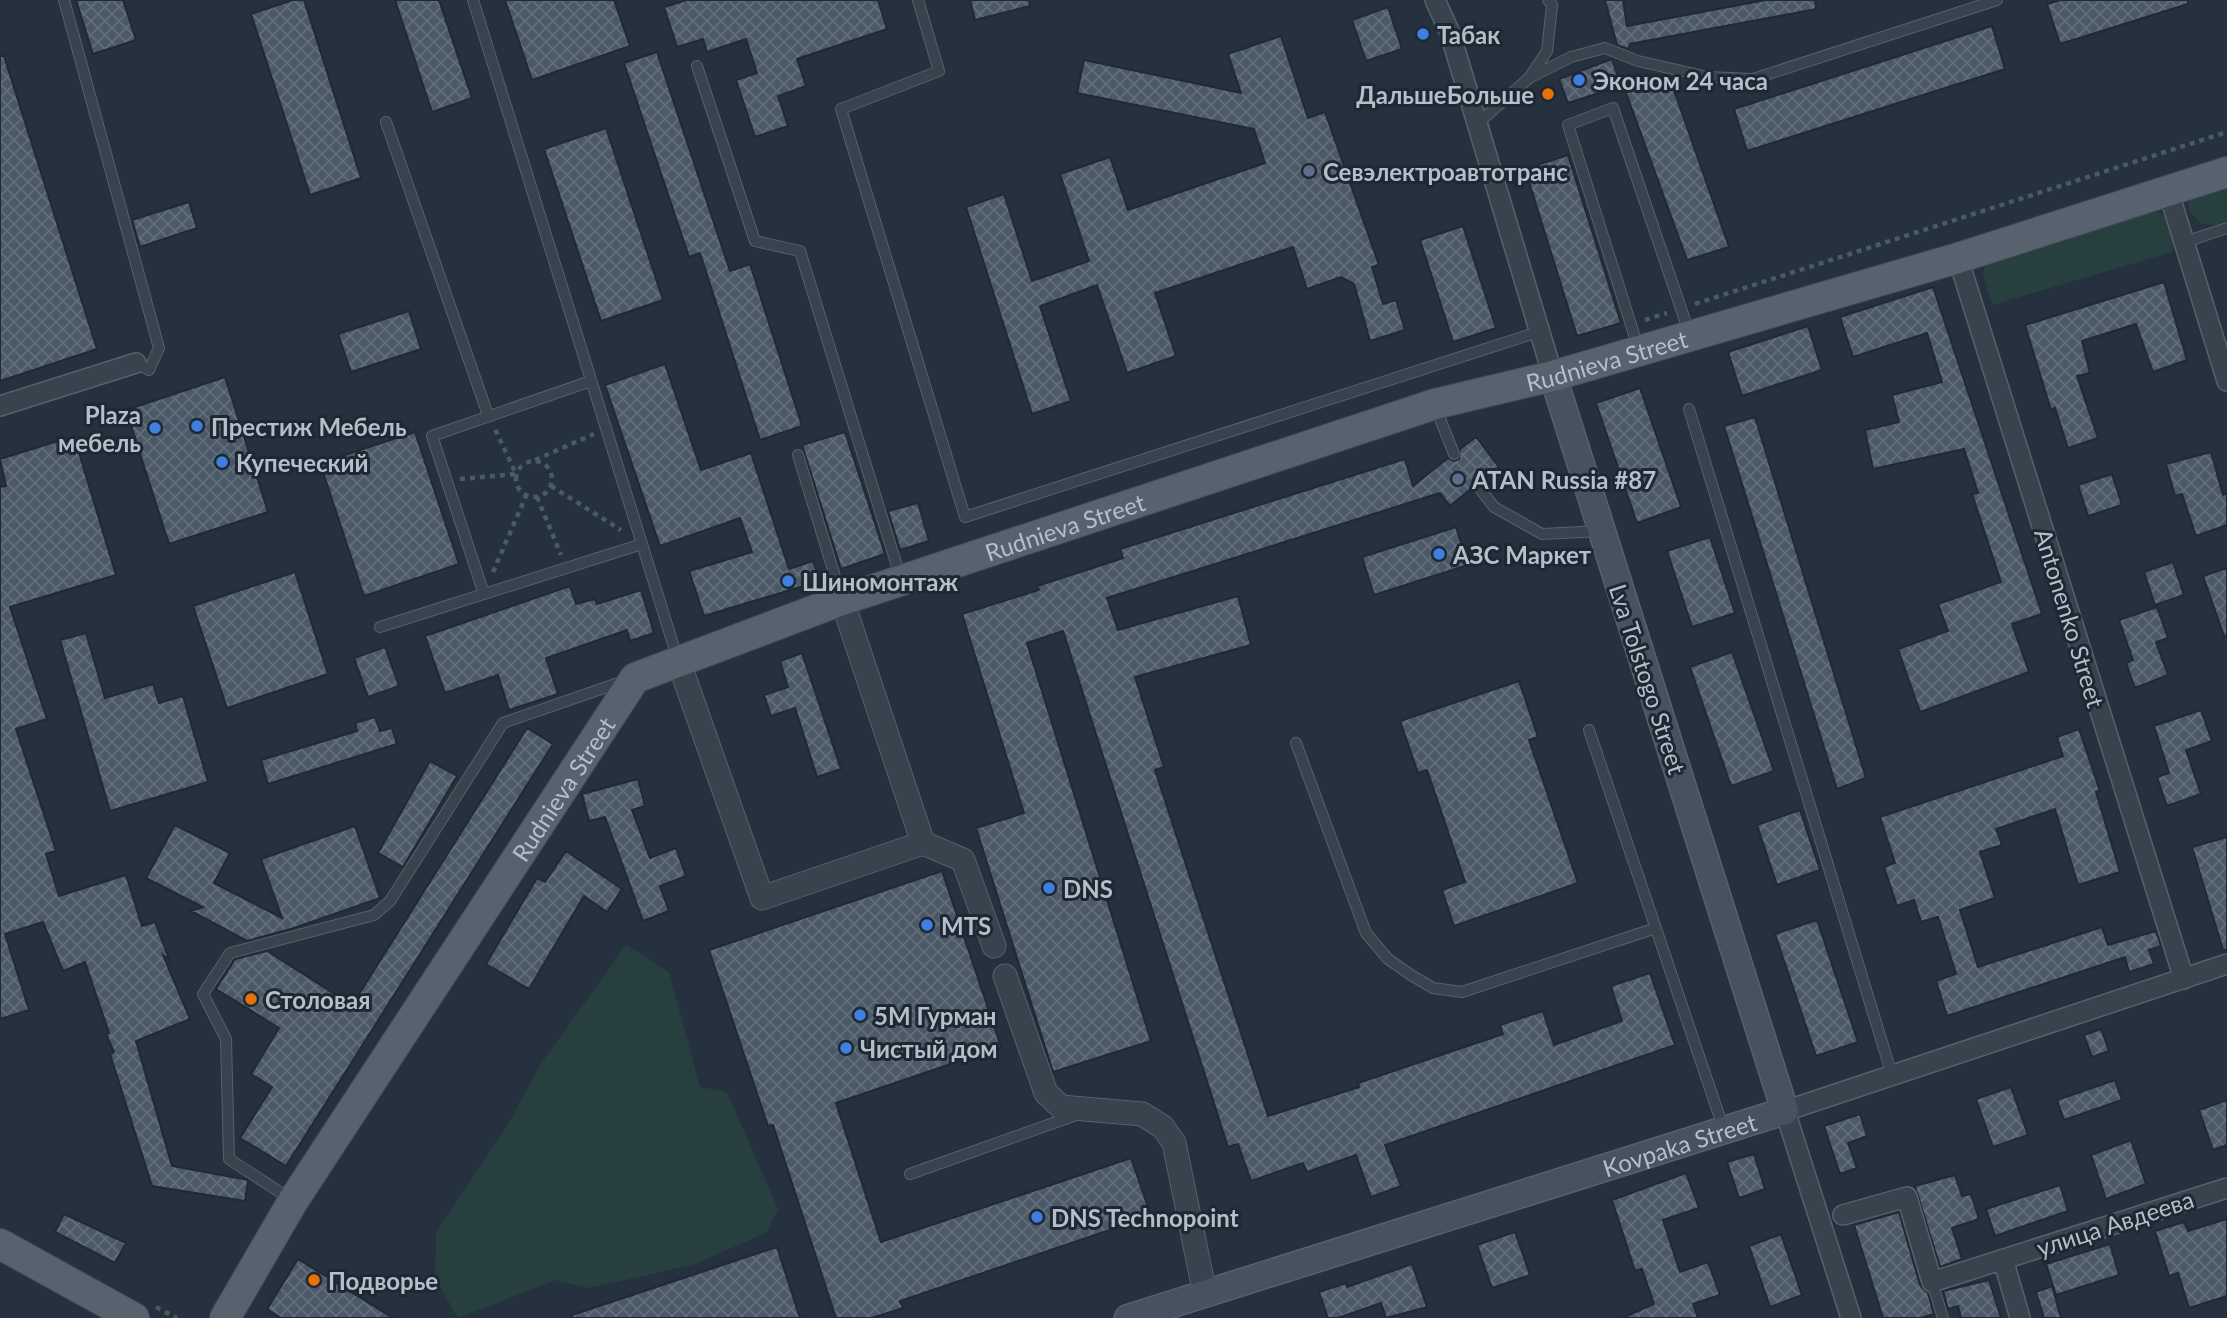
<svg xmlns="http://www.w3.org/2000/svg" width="2227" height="1318" font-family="Lato,sans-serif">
<defs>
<pattern id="building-cross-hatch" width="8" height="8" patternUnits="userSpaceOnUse" patternTransform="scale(1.75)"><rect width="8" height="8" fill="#4b5867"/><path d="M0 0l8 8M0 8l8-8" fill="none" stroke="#636e7b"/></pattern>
</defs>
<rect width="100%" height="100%" fill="#25313e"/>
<path fill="#283f40" d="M2227,178V221L2216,225L2202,224L2190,212L2188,202L2192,193Z
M2149,208L2167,217L2175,244L2172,252L1992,305L1983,274L1986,261Z
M626,945L669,972L700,1087L727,1092L778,1209L766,1233L692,1265L589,1288L556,1280L458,1318L435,1278L436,1232L507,1126L542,1062Z"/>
<path fill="url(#building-cross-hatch)" stroke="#202a35" stroke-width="2" d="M76,0H123L136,40L93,54Z
M293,0H304L361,178L310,195L251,14Z
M395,0H439L472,98L432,112Z
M505,0H614L630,46L532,80Z
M687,0H878L887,29L797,59L806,86L778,96L788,126L755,137L736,80L757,73L746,39L707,52L703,39L677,47L664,7Z
M970,0H1029L1030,6L975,20Z
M1605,0H1623L1627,26L1766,0H1815L1816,9L1630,44L1628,49L1617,45Z
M2061,0H2188V4L2060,44L2047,4Z
M1388,7L1402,49L1366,61L1352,20Z
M1992,26L2005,69L1747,151L1734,109Z
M1281,36L1308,118L1325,112L1379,265L1372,267L1383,304L1396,300L1405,330L1370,341L1354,284L1341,277L1307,289L1293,247L1155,293L1176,356L1127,373L1097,285L1040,306L1071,401L1032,414L966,207L1004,194L1032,281L1089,261L1060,174L1110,157L1128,210L1265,163L1254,129L1077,93L1084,60L1241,93L1228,54Z
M657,52L730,271L750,264L802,426L760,440L700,253L689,257L624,63Z
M0,56H4L97,349L0,381Z
M1612,59L1621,86L1568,103L1559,79Z
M1665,75L1669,76L1729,247L1687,260L1625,90Z
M606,128L663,300L601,321L544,149Z
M1568,155L1621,323L1577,336L1525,169Z
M189,202L197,228L140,247L132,220Z
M1463,226L1496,328L1453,342L1420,240Z
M2164,282L2187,360L2153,372L2136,324L2082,341L2090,373L2077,376L2098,438L2068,448L2055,408L2051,410L2025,325Z
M1933,287L2042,614L2012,624L2029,672L1920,712L1898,649L1948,631L1938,604L2001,582L1972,494L1978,493L1964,449L1873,469L1865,430L1899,422L1892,395L1942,382L1927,333L1853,357L1840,317Z
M409,311L421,349L351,372L338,334Z
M1808,326L1822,370L1742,396L1728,352Z
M665,364L701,470L751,453L789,569L813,561L820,581L704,616L689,571L752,552L740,518L660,546L605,385Z
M225,377L268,512L169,544L126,410Z
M1640,388L1681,507L1637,523L1596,403Z
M1755,417L1866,778L1837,789L1724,426Z
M415,432L459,564L364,596L320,463Z
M845,432L885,554L841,569L802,445Z
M74,436L116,575L10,607L47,719L16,729L56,851L46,854L59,896L126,875L142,926L155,922L169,959L163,955L190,1019L136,1041L172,1166L248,1180L245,1201L152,1186L110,1054L114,1052L106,1034L109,1033L85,962L63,971L43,922L5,934L29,1010L0,1019V487L6,486L0,459Z
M1476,437L1499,467L1483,480L1473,479L1471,489L1450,506L1440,493L1107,598L1118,630L1238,596L1251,645L1135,677L1164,767L1155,770L1268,1116L1359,1087L1358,1083L1503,1034L1500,1025L1543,1011L1554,1045L1622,1021L1611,986L1650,973L1675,1045L1385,1145L1401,1186L1371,1197L1356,1155L1307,1172L1303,1163L1251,1181L1238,1144L1228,1147L1063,631L1027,643L1151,1041L1053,1072L976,828L1024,813L962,614L1039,590L1037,586L1123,558L1120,549L1405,459L1413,486L1448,458L1454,461L1459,459L1460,449Z
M2211,452L2223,495L2227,493V525L2196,536L2182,494L2175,496L2166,464Z
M2112,474L2122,505L2088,516L2078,485Z
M918,503L929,541L900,550L888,511Z
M1456,527L1468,565L1374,595L1362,557Z
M1710,537L1735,613L1692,627L1667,551Z
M2173,562L2184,595L2155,605L2144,572Z
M2227,568V636H2224L2203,576Z
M295,572L328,674L227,708L193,606Z
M570,586L576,604L595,599L597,604L641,590L654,633L630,641L627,630L546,658L558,694L509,710L498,675L445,693L425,636Z
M2157,607L2168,638L2156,642L2168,675L2135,688L2126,663L2133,660L2119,620Z
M86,633L105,698L153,684L159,703L183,696L208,782L110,811L60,640Z
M385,647L399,686L368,697L354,658Z
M1732,652L1774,771L1731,786L1690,667Z
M802,653L841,769L817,777L795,708L771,716L764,695L788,687L780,661Z
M1519,681L1538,737L1529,740L1578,883L1454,926L1442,890L1465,882L1427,770L1418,773L1400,721Z
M2201,710L2212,741L2186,750L2201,794L2167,806L2157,777L2169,773L2154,726Z
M375,717L380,731L392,728L397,744L268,784L261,760L357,731L355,723Z
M527,728L553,744L286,1166L240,1138L272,1087L251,1074L279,1028L216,989L235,959L267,951L352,1005Z
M2079,729L2100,791L2096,792L2120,872L2078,885L2055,809L1996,829L2002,845L1980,852L1995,898L1960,910L1978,967L2102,927L2108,945L2156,931L2161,946L2149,950L2154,964L2129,972L2125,957L1947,1016L1936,981L1956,974L1938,917L1921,922L1914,900L1897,906L1884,867L1895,863L1880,817L2063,756L2057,737Z
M430,761L457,776L403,867L378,853Z
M638,779L645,806L632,810L650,858L676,848L686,876L660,886L669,911L643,921L605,817L589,821L582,794Z
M1800,810L1820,870L1777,885L1757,825Z
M175,825L230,853L214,883L282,918L261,859L355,826L380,898L294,928L247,941L191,911L203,907L146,878Z
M2227,837V950H2223L2192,847Z
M566,851L622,889L607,912L584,896L529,989L486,964L537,878L545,882Z
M942,871L1001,1047L836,1103L881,1242L1131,1158L1151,1216L900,1301L903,1308L872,1318H836L773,1125L768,1126L709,950Z
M1817,920L1858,1042L1816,1056L1775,934Z
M2101,1029L2109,1051L2092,1057L2084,1035Z
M2115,1080L2122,1100L2064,1120L2057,1100Z
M2011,1087L2028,1135L1993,1147L1976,1099Z
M2227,1100V1145L2213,1150L2199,1110Z
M1860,1114L1867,1136L1848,1143L1857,1168L1840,1174L1824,1126Z
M2131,1140L2146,1184L2106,1199L2091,1155Z
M1754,1154L1765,1189L1739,1198L1727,1162Z
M1686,1173L1699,1208L1663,1220L1680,1272L1708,1262L1720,1295L1693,1304L1698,1318H1622L1654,1304L1642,1269L1635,1271L1612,1200Z
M1955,1175L1962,1196L1971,1194L1979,1219L1952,1228L1962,1259L1940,1267L1915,1186Z
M2060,1185L2068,1211L1995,1236L1986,1209Z
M1899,1212L1920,1285L1928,1293L1934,1314L1921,1318H1883L1854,1225Z
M64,1214L126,1243L115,1263L55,1232Z
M2227,1219V1296L2189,1308L2178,1273L2169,1276L2155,1231L2184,1222L2188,1231Z
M1515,1232L1530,1275L1492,1288L1477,1245Z
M1781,1234L1802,1295L1770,1307L1749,1246Z
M2110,1244L2119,1275L2056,1295L2046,1264Z
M777,1247L800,1318H573L572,1315Z
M298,1259L393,1318H281L267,1309Z
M1412,1264L1427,1307L1386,1318L1381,1303L1338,1318H1328L1319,1292L1346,1283L1347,1287Z
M1989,1280L2001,1318H1961L1958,1306L1948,1309L1943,1291Z
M2052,1286L2061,1318H2044L2036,1292Z"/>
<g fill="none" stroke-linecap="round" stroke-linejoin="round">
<g stroke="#57616c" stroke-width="12">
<path id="service" d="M64,0L159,348L149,370L136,363
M473,0L678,660
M918,0L939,71L841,109L965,517L1538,332
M697,66L755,241L800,251L901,579
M1529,78L1571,57L1605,48L1638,61L1708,77L1753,79L1997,0
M386,122L488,415
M1476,125L1529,78L1547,51L1552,5L1548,0
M2185,242L2227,228
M1638,347L1568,125L1613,108L1689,332
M1435,406L1454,454
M1689,409L1892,1075
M798,455L841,596
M1477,485L1494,507L1542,534L1601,531
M484,594L432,436L591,381
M380,627L642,544
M1589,730L1724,1130
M1296,743L1366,933L1388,959L1411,975L1433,988L1462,992L1656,928
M910,1174L1076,1115
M292,1200L229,1159L226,1039L203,994L230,953L374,915L390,901L503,723L624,681
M1932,1282L1943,1318"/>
</g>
<g stroke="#57616c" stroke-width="22">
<path id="minor" d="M1435,0L1450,33L1553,376
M2168,190L2227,381
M1958,258L2184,979
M0,406L136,363
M1843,1215L1907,1197L1932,1282L2227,1188
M2003,1259L2020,1318
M1851,1318L1785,1111L2227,964"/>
</g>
<g stroke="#57616c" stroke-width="25">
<path id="tertiary" d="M678,660L762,898L923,843L842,600
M923,843L963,860L994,946
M1005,976L1046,1093L1061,1107L1142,1114L1163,1127L1174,1143L1205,1294"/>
</g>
<g stroke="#57616c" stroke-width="29">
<g id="secondary">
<path id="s1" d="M1128,1318L1785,1111L1553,376"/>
</g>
</g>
<g stroke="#424c57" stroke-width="32">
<g id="primary">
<path d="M0,1244L134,1318"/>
<path id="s2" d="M225,1318L293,1201L635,678L842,600L1435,404L1553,376L1958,258L2227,172"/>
</g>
</g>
<path stroke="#475c5e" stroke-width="4.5" stroke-dasharray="5 5" stroke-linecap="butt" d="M1695,304L2227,132
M1645,320L1667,313
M535,460L594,434
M516 479a18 18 0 1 1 36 0a18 18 0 1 1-36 0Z
M460,479L516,474L495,429
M551,486L621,530
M537,497L561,555
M493,572L526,496
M156,1307L177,1318"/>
<use href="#service" stroke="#39434e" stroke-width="10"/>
<use href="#minor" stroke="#39434e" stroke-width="19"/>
<use href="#tertiary" stroke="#39434e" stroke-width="23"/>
<use href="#secondary" stroke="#475261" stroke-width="26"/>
<use href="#primary" stroke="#57626e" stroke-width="30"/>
</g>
<g fill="#3f7fe0" stroke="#1e2833" stroke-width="2.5">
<circle cx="1423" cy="34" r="7"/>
<circle cx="1579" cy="80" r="7"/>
<circle cx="197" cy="426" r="7"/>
<circle cx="155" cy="428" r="7"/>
<circle cx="222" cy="462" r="7"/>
<circle cx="1439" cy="554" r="7"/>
<circle cx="788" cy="581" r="7"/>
<circle cx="1049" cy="888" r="7"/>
<circle cx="927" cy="925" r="7"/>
<circle cx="860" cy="1015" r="7"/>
<circle cx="846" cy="1048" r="7"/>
<circle cx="1037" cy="1217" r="7"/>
</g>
<g fill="#e8710a" stroke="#1e2833" stroke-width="2.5">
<circle cx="1548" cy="94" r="7"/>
<circle cx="251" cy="999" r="7"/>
<circle cx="314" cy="1280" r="7"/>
</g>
<g fill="#5c6f8a" stroke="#1e2833" stroke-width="2.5">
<circle cx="1309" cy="171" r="7"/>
<circle cx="1458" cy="479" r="7"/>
</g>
<g text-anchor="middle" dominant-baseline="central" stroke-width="6" stroke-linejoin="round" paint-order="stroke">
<g font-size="24" font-weight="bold" fill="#b5bec9" stroke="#1e2833" text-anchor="start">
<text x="1437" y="34">Табак</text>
<text x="1593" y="80">Эконом 24 часа</text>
<text x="1534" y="94" text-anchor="end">ДальшеБольше</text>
<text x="1323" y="171">Севэлектроавтотранс</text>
<text x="141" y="414" text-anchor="end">Plaza<tspan x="141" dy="28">мебель</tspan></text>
<text x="211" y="426">Престиж Мебель</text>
<text x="236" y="462">Купеческий</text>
<text x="1472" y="479">ATAN Russia #87</text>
<text x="1453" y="554">АЗС Маркет</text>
<text x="802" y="581">Шиномонтаж</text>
<text x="1063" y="888">DNS</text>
<text x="941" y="925">MTS</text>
<text x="265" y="999">Столовая</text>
<text x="874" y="1015">5М Гурман</text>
<text x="860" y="1048">Чистый дом</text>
<text x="1051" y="1217">DNS Technopoint</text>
<text x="328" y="1280">Подворье</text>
</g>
<g font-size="24" fill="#b5bec9" stroke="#1e2833">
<text stroke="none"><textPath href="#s2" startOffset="1783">Rudnieva Street</textPath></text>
<text stroke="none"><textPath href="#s2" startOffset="1216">Rudnieva Street</textPath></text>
<text transform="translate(2070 618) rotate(73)">Antonenko Street</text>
<text transform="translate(1648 679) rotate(72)">Lva Tolstogo Street</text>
<text stroke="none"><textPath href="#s2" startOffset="628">Rudnieva Street</textPath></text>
<text stroke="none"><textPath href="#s1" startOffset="578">Kovpaka Street</textPath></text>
<text transform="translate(2115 1223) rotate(-18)">улица Авдеева</text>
</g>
</g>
</svg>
